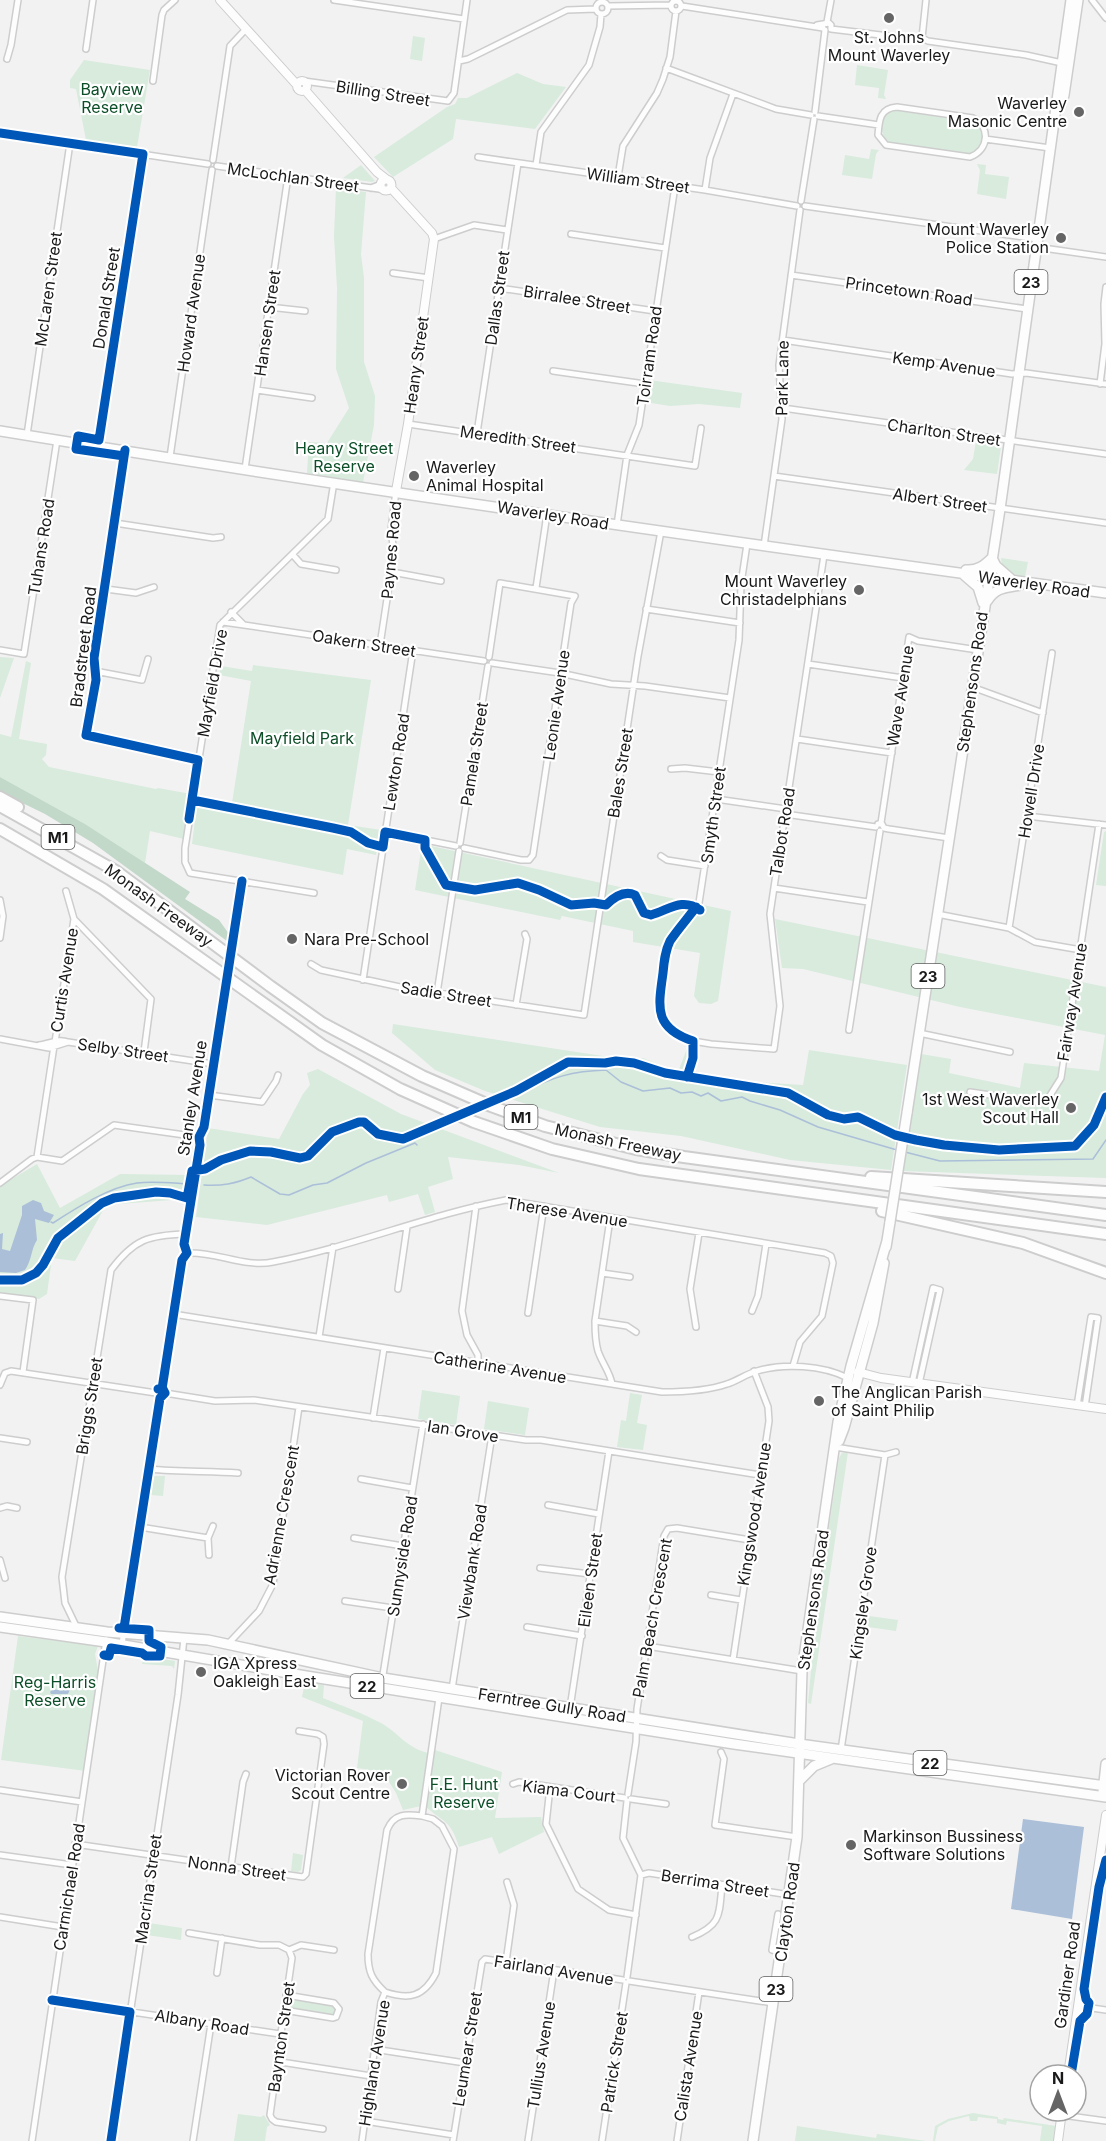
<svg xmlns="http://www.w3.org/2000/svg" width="1106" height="2141" font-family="Inter,sans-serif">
<rect width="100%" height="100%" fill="#f2f2f3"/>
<path fill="#d8ebdd" d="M413,36L425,38L422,61L410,59Z
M84,60L150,70L137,147L86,140L76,89L70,88V80Z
M857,65L888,70L884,95L886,99L878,98L879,88L855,85Z
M517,73L543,84L566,87L535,129L456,119L453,139L393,177L374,157L447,107L455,104L458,98H467Z
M892,110L974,122L982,131C982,142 981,149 971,155L889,142C878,134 880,115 892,110Z
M871,149L879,150L876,154L872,179L842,175L845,155L869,159Z
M977,164L986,165L985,174L1009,177L1006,199L977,194L980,170Z
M361,165L375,181L372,182L343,178Z
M336,188L366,192L361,254L364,278V362L375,396L374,425L363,482L307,473L309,442L327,443L349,408L336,369L337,288L334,236Z
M649,380L742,393L740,408L699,404L670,406L645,402Z
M976,441L999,445L1001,447L997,474L964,470L973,459Z
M1001,558L1028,562L1025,577C1012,574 1002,573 1001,558Z
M0,657L14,658L0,698Z
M26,661L31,663L19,739L47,744L46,755L42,759L49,767L156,789L158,788L191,794L184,839L150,831L145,863L85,824L0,777V734L11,737Z
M253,665L371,680L348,825L381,830L376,855L347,849L343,875L192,844L198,796L232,803L251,681L219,675L221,666L252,671Z
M1106,831V886L1096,885L1104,832Z
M422,844L731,911L718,1001L711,1004L699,1003L694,996L700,953L633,942V931L562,916L560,920L415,890Z
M775,919L1106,987V1178L903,1171L921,1054L951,1059L949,1073L1020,1088L1024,1063L1099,1071L1105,1035L960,1007L803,969L782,968Z
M393,1024L629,1060L643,1058L678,1072L688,1046L699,1048L695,1076L723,1080L803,1085L809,1050L907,1065L891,1170L790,1160L681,1136L600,1127L485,1091L435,1070L392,1033Z
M318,1069L401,1114L559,1173L519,1165L448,1157L453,1179L428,1187L435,1212L425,1215L418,1194L389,1202L387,1195L267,1225L196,1217L208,1128L279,1139L303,1094L310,1085L307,1073Z
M37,1164L60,1208L120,1174L190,1175L185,1199L106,1205L75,1261L52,1258L47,1294L39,1299L0,1292V1186Z
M422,1390L460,1396L456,1425L418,1419Z
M630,1393L642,1395L637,1423L647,1425L643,1450L617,1447L621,1420L626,1421Z
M488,1401L529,1408L525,1435L484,1429Z
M848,1452L811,1704L808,1703L816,1616L839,1458L842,1453Z
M154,1476H165L163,1496L151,1495Z
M867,1614L869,1616L898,1620L896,1631L868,1627L865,1629Z
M18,1636L98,1646L95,1654L100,1682L86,1771L1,1760Z
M144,1656L175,1661L174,1669L172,1666L142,1664Z
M305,1682L324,1685L323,1698C343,1706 362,1713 381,1723C400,1734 405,1747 428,1753L421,1806L403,1810L396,1793L383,1772L357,1768L363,1721L302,1697Z
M435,1750L502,1772L495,1818L541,1817L544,1832L499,1854L492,1837L459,1847C451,1821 445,1823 426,1807Z
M293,1853L303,1855L301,1870L298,1872L291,1871Z
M149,1923L182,1928L181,1940L147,1935Z
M291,2000L331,2005L335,2007L337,2010L332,2016L290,2009Z
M973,2113L998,2117V2119L1003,2120L1004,2118L1056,2126L1054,2141H1040L1042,2126L1007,2121L1006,2125L997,2123V2119L978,2117L977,2121H970L969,2116L949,2121L938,2127L935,2141H933L935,2126L948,2119Z
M238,2114L261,2117L264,2115L270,2125L267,2127L265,2141H234Z
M797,2126L876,2138L877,2134L926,2141H795Z"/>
<path fill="#c2d8c8" d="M0,777L85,824L190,892L185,899L219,920L229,934L227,941L93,843L45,814L0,792Z"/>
<path fill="#abbfd8" d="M33,1200L41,1203L44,1211L54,1215L49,1223L35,1219L37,1240C31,1249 32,1260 25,1270L16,1273L0,1272V1234L3,1233L2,1249L10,1251L22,1215V1206Z
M69,1682L71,1687L68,1694H51L50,1692L53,1689L63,1691L61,1685Z
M1023,1819L1084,1827L1072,1919L1011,1909Z"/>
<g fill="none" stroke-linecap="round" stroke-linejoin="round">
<path stroke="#abbfd8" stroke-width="1.5" d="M523,1093C551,1077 573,1071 606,1070L621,1082L643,1091L670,1088L681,1093L692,1092L701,1096L708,1093L721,1101L742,1097L750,1101L780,1110L818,1127L897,1150
M905,1152L940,1161L1093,1159L1106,1140
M204,1185C222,1186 234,1184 251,1177L280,1194L289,1195L313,1185L327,1183L366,1163L415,1143L417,1145
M51,1222L53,1223C76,1208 109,1187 137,1183C153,1181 171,1183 188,1184"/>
<g stroke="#cdcdce" stroke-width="8">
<path id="street" d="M334,0L464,19
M1092,0L1106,18
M671 6a5 5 0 1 1 10 0a5 5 0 1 1-10 0Z
M596 8a6 6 0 1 1 12 0a6 6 0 1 1-12 0Z
M608,6L671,5
M682,6L823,28
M827,22L831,0
M817,25L829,23L831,25V29
M831,29L914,39L922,38L928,41L1026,55L1062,63
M922,38L926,0
M86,49L93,0
M7,59L11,45L18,0
M459,61L468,59L567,10L596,9
M666,68L776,109L811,115
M153,81L162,15L164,10L175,0
M304,81L448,101L454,93L467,0
M897,107L973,118C991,127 989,150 970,157L886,145L878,135C879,120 880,108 897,107Z
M815,112L825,30
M818,116L879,125
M0,133L208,164
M985,139L1050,148
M478,157L705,190L797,206
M213,160L230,46L246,29
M536,165L541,132L589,65L600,27L601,14
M217,166L386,190
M618,177L623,146L657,93L663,79L670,57L676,11
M371,188L381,184
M705,190L710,158L733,94
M801,201L814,119
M805,206L1037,239
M571,234L665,248
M434,239L474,225L507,230
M1036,247L1106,257
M393,273L429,278
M791,275L1027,309
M499,288L655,311
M269,307L305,311
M783,340L1012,374L1026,373L1106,384
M553,371L645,384
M1100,384L1105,344L1104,304L1106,287
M257,390L312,398
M783,408L1106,454
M408,424L695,466L701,428
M477,433L518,163
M27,435L70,143
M98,446L143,154
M125,450L94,658L96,680L86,735L198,760
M170,457L212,170
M245,469L288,176
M774,476L1106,523
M115,523L213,538L221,537
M617,525L627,455L639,425L675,186
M747,544L741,584L739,640L699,903L670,941L666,950L659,1003L661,1015L667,1027L679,1036L693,1041L711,1044L774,1049L780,1006L770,914L824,555
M764,546L782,419L779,365L800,210
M293,555L301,564L336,570
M392,572L441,581
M536,588L547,514
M106,589L136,593L154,587
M646,609L740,623
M223,622L244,625L231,612
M244,625L484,661
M380,645L394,553L391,530L396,491
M0,650L24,654L57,440
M492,663L560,673L611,684L645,686L730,698
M808,664L903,678
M95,671L142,680L148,659
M972,687L1043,713
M797,739L892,753
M671,769L685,768L719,772
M716,799L786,809
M785,814L876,827
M274,816L351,832L368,843L383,847
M1027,816L1106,825
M881,823L909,637L918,641L978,650
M878,824H882L884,828L889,829L949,838
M385,832L456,846
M460,843L488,666
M464,848L521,860H529L533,855L571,603L575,596L500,583L489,657
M661,856L667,860L705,866
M774,888L868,902
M314,893L190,873L185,862V848L220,625L328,519L334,482
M0,900L3,916L0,938
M937,914L1009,928L1035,942L1081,950
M74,919L151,999L144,1052
M1009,928L1052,653
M234,937L242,881
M311,964L321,970L400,987L584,1015L638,656L661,531
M363,980L413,650
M437,993L459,851
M516,1005L527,939L525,934
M849,1030L880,831
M919,1033L1010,1052
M0,1039L49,1048L68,1042C58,1038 50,1044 39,1045
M55,1042L74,919L66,891
M68,1042L213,1064
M970,1092L1038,1102L1049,1097L1061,1078L1099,824
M209,1095L262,1102L276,1081L278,1075
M37,1157L54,1046
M0,1183L32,1159L37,1157L62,1161L114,1125L199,1137
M476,1206L462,1311L467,1335L478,1355V1364
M610,1219L595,1321C595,1331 595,1341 598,1351C602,1363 610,1372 612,1384
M187,1253C215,1251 245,1268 273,1262C352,1247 427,1215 506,1200L825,1253L831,1256L833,1263L822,1316L800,1342L793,1366
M602,1273L630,1277
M398,1289L407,1227
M0,1296L33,1300L23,1372
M752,1311L758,1296L766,1244
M528,1313L544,1206
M173,1314L662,1392C683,1392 707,1391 727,1384C737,1381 746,1374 757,1371C784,1363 822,1365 848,1378
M595,1321L627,1326L636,1332
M696,1327L690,1289L699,1233
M319,1337L333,1247
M912,1383L933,1288L940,1290L919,1384
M0,1385L5,1373L11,1371L156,1393
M162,1389L182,1260L187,1253L184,1244L200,1145L199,1137L204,1127L223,997
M165,1393L215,1401L254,1400L526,1440H541L760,1475
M1077,1406L1091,1317L1098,1318L1085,1407
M373,1418L384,1348
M0,1438L27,1442
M835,1447L885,1455L841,1750
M885,1455L896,1452
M149,1469C179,1472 208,1471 238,1473
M361,1479L412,1488
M548,1505L599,1514
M0,1508L7,1506L17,1508
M140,1527L208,1538
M354,1538L403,1546
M209,1555L208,1538L213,1526
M0,1560L5,1578
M540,1568L590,1574
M711,1595L741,1600
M345,1601L393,1608
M527,1627L582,1636
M77,1628L65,1603L62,1577L111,1270C134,1239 149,1235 186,1234
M122,1644L160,1398L165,1393L162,1389H158L156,1393L160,1398
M228,1644L259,1611L273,1584L299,1407
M647,1646L802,1671
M733,1660L769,1421L768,1407L754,1371
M382,1681L423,1424
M452,1689L492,1435
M570,1708L609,1451
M721,1752L724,1759L715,1825L797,1837
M513,1784L519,1782L625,1798
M550,1787L546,1824L578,1889L609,1910L636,1915
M0,1790L82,1802
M628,1794L636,1742L637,1709L664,1536L668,1529L677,1528L750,1540
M631,1799L666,1804
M75,1844L303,1877L306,1874L324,1744L323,1737L318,1734L299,1731
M0,1855L72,1865
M231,1867L243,1782L246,1774
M641,1875L649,1873L790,1895
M778,1914L772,1950L781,1952
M0,1917L63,1927
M189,1933L260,1945H279L289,1950L301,1945L334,1950
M692,1937C722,1925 719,1914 722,1885
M289,1950L292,1958L278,2054L281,2062L276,2072L270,2115L272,2119L276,2122L323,2129
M506,1962L514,1905L507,1882
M217,1973L222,1938
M627,1977L641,1875L623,1838L627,1801
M629,1981L773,2003
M385,1992C409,2000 424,1997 436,1973L454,1849L442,1826L433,1819L422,1816
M52,2000L280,2034
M1078,2006L1106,2010
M284,2010L333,2018L336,2017L339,2009L334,2003L286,1995
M374,2049L465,2063
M281,2062L371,2076
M1062,2115L1106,2121
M365,2121L454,2135
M32,2141L106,1640
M111,2141L178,1695L184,1638
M193,2141L211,2024
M362,2141L381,2002L385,1992C372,1980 368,1972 368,1954L387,1830C394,1813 406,1814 422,1816L439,1698
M453,2141L482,1962L485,1959L623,1980
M528,2141L554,1970
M602,2141L626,1983
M677,2141L699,1992"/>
</g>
<g stroke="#cdcdce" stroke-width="10">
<path id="secondary" d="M220,0L297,85
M297 86a5 5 0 1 1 10 0a5 5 0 1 1-10 0Z
M305,90L377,172L386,179
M380.5 185a5.5 5.5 0 1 1 11 0a5.5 5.5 0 1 1-11 0Z
M391,188L432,233L434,239L408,424L396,491
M858,1372L881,1378L1106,1409
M1068,2075L1106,1815
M1058,2141L1062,2111"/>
</g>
<g stroke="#cdcdce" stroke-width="12">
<path id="primary" d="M1060,107L1064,95L1078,0
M0,431C368,491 737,543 1106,593
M992,558L996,566L1012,580
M966,570C977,571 984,566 992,558
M963,574L978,587L983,603
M987,601C996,587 1005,588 1020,585
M907,1113L1000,509L1071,0
M886,1247L890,1222
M839,1441L844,1428L873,1323L884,1263
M0,1617L107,1632L208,1640L383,1678L799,1744L1106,1786
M0,1627L106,1642L306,1676L734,1744L1106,1797
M799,1781L814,1766L831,1759
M1103,1792L1106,1764
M753,2141L797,1837L802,1671L838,1422L851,1366L887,1241"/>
</g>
<g stroke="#cdcdce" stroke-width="14">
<path id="highway" d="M0,797L18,807
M0,806L116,871L270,986L322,1023L422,1076L491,1106L545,1126L636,1149L684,1157L1106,1215
M0,829L103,889L322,1045L400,1089L474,1122L552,1149L639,1169L1106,1234
M871,1177L1106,1192
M882,1211L1023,1243L1106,1273"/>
</g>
<use href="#street" stroke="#fdfdfd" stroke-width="5"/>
<use href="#secondary" stroke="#fdfdfd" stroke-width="8"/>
<use href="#primary" stroke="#fdfdfd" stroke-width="9"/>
<use href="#highway" stroke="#fdfdfd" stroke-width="10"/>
<g stroke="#cdcdce" stroke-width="8" stroke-linecap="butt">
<path id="street-bridge" d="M223,997L234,937"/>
</g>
<g stroke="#cdcdce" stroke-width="12" stroke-linecap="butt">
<path id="primary-bridge" d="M890,1222L907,1113"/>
</g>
<use href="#street-bridge" stroke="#fdfdfd" stroke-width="5"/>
<use href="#primary-bridge" stroke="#fdfdfd" stroke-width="9"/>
<g stroke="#fff" stroke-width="13">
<path id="cycleway" d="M0,133L143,154L99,440L78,436L76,449L124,456
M125,450L94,658L96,680L86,735L198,760L189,819
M192,800L333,828L351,832L368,843L383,847L385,832L425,840V848L446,885L475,890L518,883L539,890L571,905L594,903L606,905C614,897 624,890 635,895L644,913L651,915C669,910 682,897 700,910
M687,1077L693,1058V1041C654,1028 658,1008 663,973C664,962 665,951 670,941C678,929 688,918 696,907
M0,1280H22L36,1273L43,1265L58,1238L102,1203L114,1198L156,1192L170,1193L187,1198L192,1171L205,1169L221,1160L250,1151L271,1152L300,1158L308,1156L332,1132L359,1122H364L378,1134L403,1139L516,1091L568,1062L605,1063L616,1061L634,1063L665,1073L788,1093L828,1115L844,1119L858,1117L895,1135L916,1140L944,1145L999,1150L1075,1146L1094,1125L1106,1097
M162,1389L182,1260L187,1253L184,1244L200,1145L199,1137L204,1127L242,881
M124,1628L160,1398L165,1393L163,1389H158
M104,1655L109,1656L111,1648L142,1653L146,1656H160L161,1647L149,1641V1630L119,1628
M52,2000L130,2012L111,2141
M1071,2075L1080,2021L1087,2014L1089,2003L1086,1999L1084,1989L1099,1887L1106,1860"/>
</g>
<use href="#cycleway" stroke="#0057b8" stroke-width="9"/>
</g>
<g fill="#656566" stroke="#fff" stroke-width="2">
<circle cx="889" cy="18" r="6"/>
<circle cx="1079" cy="112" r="6"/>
<circle cx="1061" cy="238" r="6"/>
<circle cx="414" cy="476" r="6"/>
<circle cx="859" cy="590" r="6"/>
<circle cx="292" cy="939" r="6"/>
<circle cx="1071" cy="1108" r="6"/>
<circle cx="819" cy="1401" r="6"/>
<circle cx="201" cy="1672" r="6"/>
<circle cx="402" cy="1784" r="6"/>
<circle cx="851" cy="1845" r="6"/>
</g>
<g text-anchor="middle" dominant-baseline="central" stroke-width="4.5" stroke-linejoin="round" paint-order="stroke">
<g fill="#fff" stroke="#5e5e5f" stroke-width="1.5">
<rect x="1014.5" y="270" width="33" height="24" rx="4.5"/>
<rect x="41.5" y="825" width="33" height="24" rx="4.5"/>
<rect x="911.5" y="964" width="33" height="24" rx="4.5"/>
<rect x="504.5" y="1105" width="33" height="24" rx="4.5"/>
<rect x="350.5" y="1674" width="33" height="24" rx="4.5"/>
<rect x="913.5" y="1751" width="33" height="24" rx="4.5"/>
<rect x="759.5" y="1977" width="33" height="24" rx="4.5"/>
</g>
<g font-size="15" font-weight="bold" fill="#19191a">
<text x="1031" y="282">23</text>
<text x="58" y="837">M1</text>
<text x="928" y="976">23</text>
<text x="521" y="1117">M1</text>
<text x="367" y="1686">22</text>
<text x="930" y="1763">22</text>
<text x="776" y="1989">23</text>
</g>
<g font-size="16" fill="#19191a" stroke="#fff" text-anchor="end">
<text x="889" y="37" text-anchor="middle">St. Johns<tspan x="889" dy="18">Mount Waverley</tspan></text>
<text x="1067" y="103">Waverley<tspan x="1067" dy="18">Masonic Centre</tspan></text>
<text x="1049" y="229">Mount Waverley<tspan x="1049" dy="18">Police Station</tspan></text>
<text x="426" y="467" text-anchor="start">Waverley<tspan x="426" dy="18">Animal Hospital</tspan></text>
<text x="847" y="581">Mount Waverley<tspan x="847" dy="18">Christadelphians</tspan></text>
<text x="304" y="939" text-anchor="start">Nara Pre-School</text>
<text x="1059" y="1099">1st West Waverley<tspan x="1059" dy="18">Scout Hall</tspan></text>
<text x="831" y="1392" text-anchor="start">The Anglican Parish<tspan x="831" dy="18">of Saint Philip</tspan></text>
<text x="213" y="1663" text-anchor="start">IGA Xpress<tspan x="213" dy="18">Oakleigh East</tspan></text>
<text x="390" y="1775">Victorian Rover<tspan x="390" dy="18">Scout Centre</tspan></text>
<text x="863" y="1836" text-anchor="start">Markinson Bussiness<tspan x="863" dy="18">Software Solutions</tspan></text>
</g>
<g font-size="16" fill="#0c4e28" stroke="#fff">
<text x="112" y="89">Bayview<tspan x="112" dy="18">Reserve</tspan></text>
<text x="344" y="448">Heany Street<tspan x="344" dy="18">Reserve</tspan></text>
<text x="302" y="738">Mayfield Park</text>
<text x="55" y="1682">Reg-Harris<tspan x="55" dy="18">Reserve</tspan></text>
<text x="464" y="1784">F.E. Hunt<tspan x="464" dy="18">Reserve</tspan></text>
</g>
<g font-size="16" fill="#19191a" stroke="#fff">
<text transform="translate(383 93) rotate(9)">Billing Street</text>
<text transform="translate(293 177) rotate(8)">McLochlan Street</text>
<text transform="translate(638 180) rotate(8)">William Street</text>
<text transform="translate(48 289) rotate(-82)">McLaren Street</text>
<text transform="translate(909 291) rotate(8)">Princetown Road</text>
<text transform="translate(106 298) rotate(-81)">Donald Street</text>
<text transform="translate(497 298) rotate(-82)">Dallas Street</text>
<text transform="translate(577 299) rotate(9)">Birralee Street</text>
<text transform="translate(191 313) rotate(-82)">Howard Avenue</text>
<text transform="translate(267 323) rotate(-82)">Hansen Street</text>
<text transform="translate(649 356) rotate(-82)">Toirram Road</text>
<text transform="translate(944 364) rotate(8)">Kemp Avenue</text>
<text transform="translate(416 365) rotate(-82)">Heany Street</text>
<text transform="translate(782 378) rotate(-89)">Park Lane</text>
<text transform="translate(944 432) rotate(8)">Charlton Street</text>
<text transform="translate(518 439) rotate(8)">Meredith Street</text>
<text transform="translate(940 500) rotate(8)">Albert Street</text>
<text transform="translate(553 515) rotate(9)">Waverley Road</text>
<text transform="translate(41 547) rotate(-81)">Tuhans Road</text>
<text transform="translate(391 550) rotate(-85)">Paynes Road</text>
<text transform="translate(1034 584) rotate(8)">Waverley Road</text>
<text transform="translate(364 643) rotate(9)">Oakern Street</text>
<text transform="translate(83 647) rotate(-83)">Bradstreet Road</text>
<text transform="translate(972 682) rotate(-82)">Stephensons Road</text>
<text transform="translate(212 683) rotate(-80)">Mayfield Drive</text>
<text transform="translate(900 696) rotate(-81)">Wave Avenue</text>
<text transform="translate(556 705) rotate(-82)">Leonie Avenue</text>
<text transform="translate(474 754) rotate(-81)">Pamela Street</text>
<text transform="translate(396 762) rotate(-81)">Lewton Road</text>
<text transform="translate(620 773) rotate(-81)">Bales Street</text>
<text transform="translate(1031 791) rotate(-81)">Howell Drive</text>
<text transform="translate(713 815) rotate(-82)">Smyth Street</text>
<text transform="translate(782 832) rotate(-81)">Talbot Road</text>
<text transform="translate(159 905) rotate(36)">Monash Freeway</text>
<text transform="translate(64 980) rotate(-81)">Curtis Avenue</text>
<text transform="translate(446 994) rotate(9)">Sadie Street</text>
<text transform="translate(1072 1002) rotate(-81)">Fairway Avenue</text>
<text transform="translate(123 1050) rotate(8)">Selby Street</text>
<text transform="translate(192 1098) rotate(-81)">Stanley Avenue</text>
<text transform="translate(618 1142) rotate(12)">Monash Freeway</text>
<text transform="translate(567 1212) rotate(9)">Therese Avenue</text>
<text transform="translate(500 1367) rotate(9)">Catherine Avenue</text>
<text transform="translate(89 1406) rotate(-81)">Briggs Street</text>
<text transform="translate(463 1431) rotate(9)">Ian Grove</text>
<text transform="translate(754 1514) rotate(-81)">Kingswood Avenue</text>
<text transform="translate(281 1515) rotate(-80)">Adrienne Crescent</text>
<text transform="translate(402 1556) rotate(-81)">Sunnyside Road</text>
<text transform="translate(472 1562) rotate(-81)">Viewbank Road</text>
<text transform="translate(590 1580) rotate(-82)">Eileen Street</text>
<text transform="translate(813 1600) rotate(-82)">Stephensons Road</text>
<text transform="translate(863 1603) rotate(-82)">Kingsley Grove</text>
<text transform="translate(652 1618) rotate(-80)">Palm Beach Crescent</text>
<text transform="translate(552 1705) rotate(9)">Ferntree Gully Road</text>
<text transform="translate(569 1791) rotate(7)">Kiama Court</text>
<text transform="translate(237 1868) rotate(8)">Nonna Street</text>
<text transform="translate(715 1883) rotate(9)">Berrima Street</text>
<text transform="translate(69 1887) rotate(-81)">Carmichael Road</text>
<text transform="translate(148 1889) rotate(-82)">Macrina Street</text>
<text transform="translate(787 1912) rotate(-82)">Clayton Road</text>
<text transform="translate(554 1970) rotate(9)">Fairland Avenue</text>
<text transform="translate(1067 1975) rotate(-82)">Gardiner Road</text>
<text transform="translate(202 2022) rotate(9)">Albany Road</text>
<text transform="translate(281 2037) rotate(-82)">Baynton Street</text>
<text transform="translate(467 2049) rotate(-81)">Leumear Street</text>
<text transform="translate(541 2055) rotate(-81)">Tullius Avenue</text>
<text transform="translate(614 2062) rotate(-81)">Patrick Street</text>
<text transform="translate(374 2063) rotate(-81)">Highland Avenue</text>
<text transform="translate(688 2066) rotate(-81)">Calista Avenue</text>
</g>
</g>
<g transform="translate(1058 2093)"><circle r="28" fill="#ffffff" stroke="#a3a3a3" stroke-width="1.5"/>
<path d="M0-4.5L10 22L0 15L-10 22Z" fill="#656566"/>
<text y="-9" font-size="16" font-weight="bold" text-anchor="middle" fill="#19191a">N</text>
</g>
</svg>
